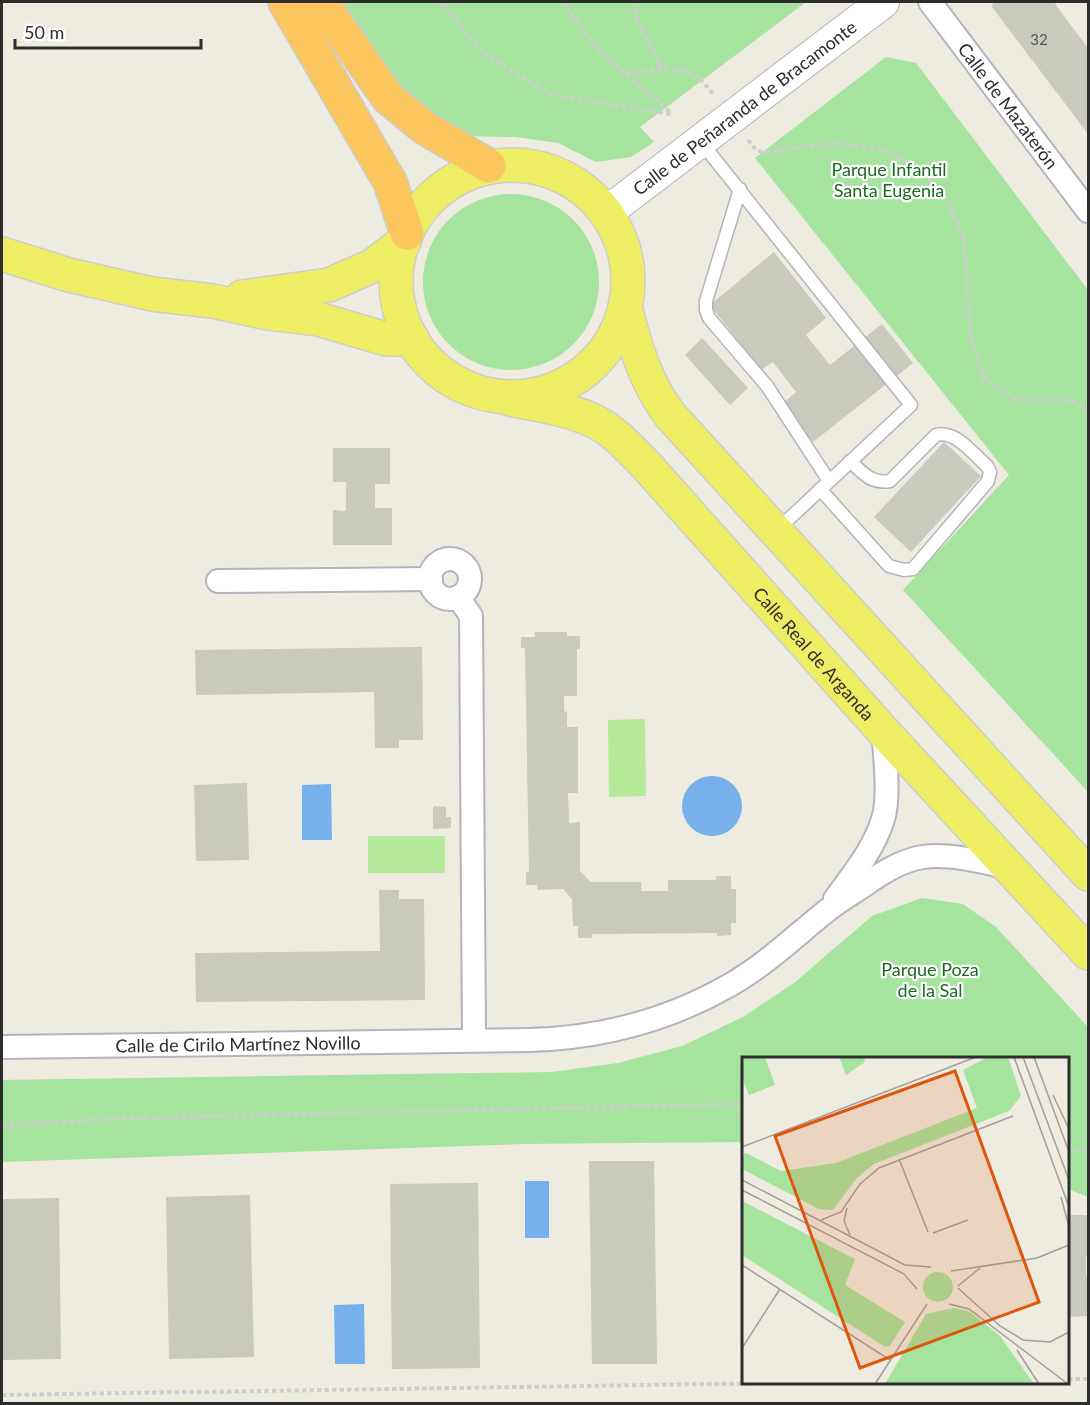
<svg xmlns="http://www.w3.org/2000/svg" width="1090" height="1405" font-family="Lato,sans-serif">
<rect width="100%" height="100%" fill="#eeebe0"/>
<path fill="#a5e39e" d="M339,2H806L640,127L654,142L631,157L596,162L558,143L516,137L467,136L393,91Z
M886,57L916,63L1088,290V792L903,590L1009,475L755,158Z
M423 282a88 88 0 1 1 176 0a88 88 0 1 1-176 0Z
M922,898L963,904L996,927L1088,1027V1197L1068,1189V1058H744L743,1142L522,1144L2,1162V1080L552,1072L618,1063L682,1046L743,1017L794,983L872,916Z"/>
<path fill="#b5ea9a" d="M645,719L646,796L609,797L608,720Z
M368,836H445V873H368Z"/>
<path fill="#76b1ed" d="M682 806a30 30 0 1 1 60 0a30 30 0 1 1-60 0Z
M331,784L332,840H302V785Z
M525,1181H549V1238H525Z
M364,1304L365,1364H335L334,1305Z"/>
<path fill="#cac9be" d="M993,2H1059L1055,4L1088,48V134L992,7Z
M774,252L826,318L806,335L830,365L882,324L913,363L813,442L782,404L796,392L773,362L761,370L710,305Z
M702,338L748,388L730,405L685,355Z
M944,442L981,476L911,552L874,517Z
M333,448H390V484H375V508H392V545H333V510L346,511V482H333Z
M535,632H567V636H580V649H577V696H564V711L567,712V727H578V793H568L569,823L580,822V871L591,882H641V891H668V880H716V876H731V889H736V923H731V935L717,936V933L592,934V938H578V926H573L572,899L563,889L537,890V885H526V872H529L525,648H521V637H535Z
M422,647L423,740H399V748H375L374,692L196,695L195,650Z
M247,783L249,860L196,861L194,785Z
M433,806L446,807V817H451V828L433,829Z
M379,890H399V899H424L425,1000L196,1002L195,953L380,951Z
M589,1161H654L657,1364H592Z
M478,1183L480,1368L392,1369L390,1184Z
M250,1195L254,1357L169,1359L166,1197Z
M59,1198L61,1359L2,1360V1199Z
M1068,1215H1088V1256H1086V1276L1088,1275V1316L1068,1317Z"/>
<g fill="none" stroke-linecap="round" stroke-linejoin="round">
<g stroke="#b3b3c0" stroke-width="15">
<path id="service" d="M701,142L911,405L777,530
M740,189L706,301V310L709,318L767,386L829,481
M820,489L889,566L904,570L913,569L988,481L990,472L987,466C973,454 956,430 936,435L890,481C871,484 863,473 850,461"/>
</g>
<g stroke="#b3b3c0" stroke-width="26">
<g id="minor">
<path id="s1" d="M930,2L1088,211"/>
<circle cx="450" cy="579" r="20"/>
<path d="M218,581L431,579"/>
<path d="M458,597L471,616L474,1040"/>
<path d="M835,899C853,874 874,849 883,819C890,798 885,755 883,731"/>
<path id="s2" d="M2,1047L530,1040C600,1038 669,1020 730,985C765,965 793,938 824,913C837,902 852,894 866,884C882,873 902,860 923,857C948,853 984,862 1009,868"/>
</g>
</g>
<g stroke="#b3b3c0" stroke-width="34">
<g id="secondary">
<path id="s3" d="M606,213L883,2"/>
</g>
</g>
<g stroke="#cdcdcd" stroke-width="36">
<g id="primary">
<circle cx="512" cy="281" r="116"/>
<path d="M2,254L69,275L152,294L212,301L268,313L318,319L386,339H412"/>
<path d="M242,297L329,285L372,266L404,242"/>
<path d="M626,311C636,349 646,383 670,415L1088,874"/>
<path id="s4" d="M510,399C538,405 570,409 596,422C615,432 630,449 645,464L883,731L1088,953"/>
</g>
</g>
<g stroke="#cdcdcd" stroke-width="36">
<path id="motorway" d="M285,2L390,182L407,233
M321,2L388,98L425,128L489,166"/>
</g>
<path stroke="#cdcdcd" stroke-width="4" stroke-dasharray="4.5 3" stroke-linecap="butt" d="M441,2L483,54L552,95L671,114
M562,2L598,50L670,112
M634,2L637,20L662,68
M627,74C663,68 692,61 714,96
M748,140L756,150L763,152L838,143L887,151L924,173L949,203L964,239L971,340L984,379L1016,400H1068L1088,409
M2,1126L129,1118L744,1104
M1068,1147L1085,1152L1088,1156
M1068,1379H1088
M2,1395L839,1382"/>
<use href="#service" stroke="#fff" stroke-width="12"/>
<use href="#minor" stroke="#fff" stroke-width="22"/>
<use href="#secondary" stroke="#fff" stroke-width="32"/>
<use href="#primary" stroke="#eeee64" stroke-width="33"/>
<use href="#motorway" stroke="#fbc65d" stroke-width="33"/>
</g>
<g text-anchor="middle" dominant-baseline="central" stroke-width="4.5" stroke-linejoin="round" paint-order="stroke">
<g font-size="15" fill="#545451">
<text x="1039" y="39">32</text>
</g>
<g font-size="18" fill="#2d2d2d" stroke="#fff">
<text stroke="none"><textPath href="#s1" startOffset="130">Calle de Mazaterón</textPath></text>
<text stroke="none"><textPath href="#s3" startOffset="174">Calle de Peñaranda de Bracamonte</textPath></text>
<text stroke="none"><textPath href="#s4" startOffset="408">Calle Real de Arganda</textPath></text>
<text stroke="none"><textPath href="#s2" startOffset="236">Calle de Cirilo Martínez Novillo</textPath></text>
</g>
<g font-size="18" fill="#1c6a1e" stroke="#fff">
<text x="889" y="169">Parque Infantil<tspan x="889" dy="21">Santa Eugenia</tspan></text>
<text x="930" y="969">Parque Poza<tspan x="930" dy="21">de la Sal</tspan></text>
</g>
</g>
<g transform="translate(742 1057)">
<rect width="327" height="327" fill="#eeebe0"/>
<path d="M0,0H23L33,28L7,38L0,21ZM97,0H122L123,5L104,18ZM246,0H266L279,39L267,54L132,107L114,122L91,153L77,152L0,112V99L4,96L39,114L94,106L235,51L221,13ZM0,144L113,202L103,228L163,265L148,289L143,290L0,198ZM181 230a15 15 0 1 1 30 0a15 15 0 1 1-30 0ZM212,251L227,254L258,279L292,327H143L184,257Z" fill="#a5e39e"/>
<path fill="none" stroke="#a19f98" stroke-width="1.5" d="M272,0L327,150M281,0L327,123M292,0L327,95M311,38L327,72M0,90L234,0M157,102L186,175M0,123L163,208L189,210M0,133L162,217L175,232M319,140L327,170M105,151L102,164L108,178M79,163L99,155L118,127L137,111L271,59M191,176L226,163M0,208L148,303M209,214L295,201L327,188M216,229L238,211M216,231L258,269L281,283L308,285L327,275M207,247L227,252L326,327M0,291L38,232M275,293L297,327M133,327L185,247"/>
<path fill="#df570e" fill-opacity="0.15" stroke="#df570e" stroke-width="3" d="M213,14L297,245L118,311L33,79Z"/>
<rect width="327" height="327" fill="none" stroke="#2d2d2d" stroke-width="3"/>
</g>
<rect width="1090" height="1405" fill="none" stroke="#2d2d2d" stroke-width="6"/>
<path d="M15 39v9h186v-9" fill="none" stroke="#2d2d2d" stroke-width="3"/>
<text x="24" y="39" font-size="18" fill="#2d2d2d" stroke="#ffffff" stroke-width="4.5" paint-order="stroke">50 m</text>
</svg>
